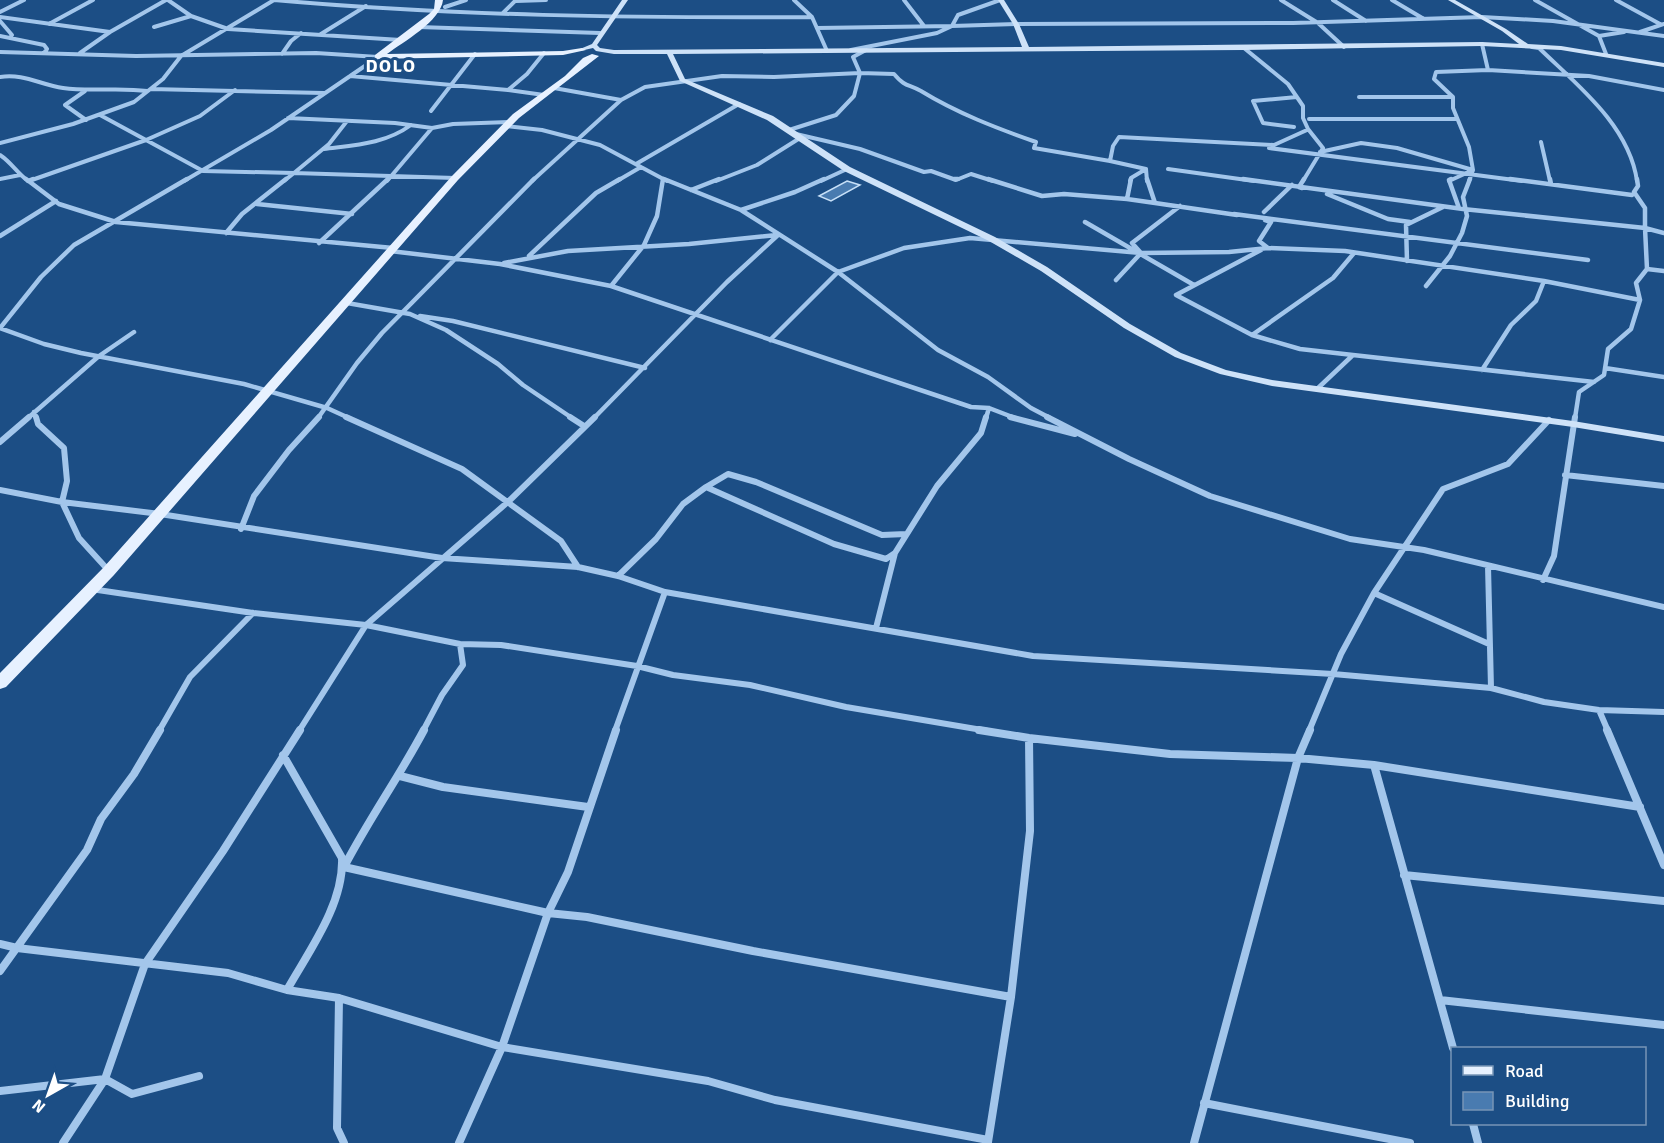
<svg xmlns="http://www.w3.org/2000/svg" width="1664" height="1143" font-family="Signika,sans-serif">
<rect width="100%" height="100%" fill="#1c4e85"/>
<path fill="#497bb0" stroke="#c7e0f8" stroke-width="1.5" d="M847,181L860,185L831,201L819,196Z"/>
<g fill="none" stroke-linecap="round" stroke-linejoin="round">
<path stroke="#a3c6eb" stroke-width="4" d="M168,0L191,16L228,29L401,40
M274,0C453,16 633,18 812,17
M794,0L812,17L827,51
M904,0L924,26
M1281,0L1318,23L1344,47
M1333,0L1366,21
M1392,0L1424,19
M1535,0L1599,36L1606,54
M1616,0L1660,24
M516,1L546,0
M445,7L466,0
M0,12L24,0
M503,13L516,0
M0,17L110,32
M0,21L12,35L10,38
M49,24L93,0
M154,27L191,16
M418,27L600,33
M817,28L952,26L958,15L1000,0
M1640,32L1664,24
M321,34L366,6
M0,36L44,45L47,49L44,53
M1599,36L1624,32
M1532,47L1539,48C1577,85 1629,125 1637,181
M1244,48L1288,84L1303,106V118L1308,129L1323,148L1303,181
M851,50L937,33L952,26L1016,24L1293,23L1482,17L1553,21L1664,36
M866,50L853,57L860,73L894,74C905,87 908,84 921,91C957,113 996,128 1036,142L1034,148L1110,161L1113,146L1119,137L1274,145L1307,130
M0,52L136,56L316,53L378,57L271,130L184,181
M80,53L110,32L166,0
M544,53L527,74L508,90L544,95
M282,54L291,41L301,33
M1488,70L1589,76L1664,90
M350,76L508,90
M0,77C23,73 41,85 63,88C91,92 119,87 147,91
M554,88L621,100
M151,89L324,93
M85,91L65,105L86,120
M1359,97H1453
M431,111L475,54
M100,115L203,171L294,173L329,144L347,121
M288,118L395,123L432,128L453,124L509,122
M1309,119H1456
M506,126L542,130L600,145L667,181
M1294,127L1263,123L1253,101L1297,97
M796,134L860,149L924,172L931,171L956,180L971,174L993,181
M1541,142L1550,181
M0,143L73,124L134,102L163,79L181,56L274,0
M1269,148L1522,181
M324,149C355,145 385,144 411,125
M1320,152L1361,143L1397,148L1473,170L1469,181
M0,155C11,162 17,173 28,181
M1110,161L1146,169L1131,178L1130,181
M636,164L739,104
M1146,169L1147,181
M1168,169L1254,181
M0,179L20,175
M29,181L146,140L200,116L235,90
M284,181L294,173L455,178
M387,181L432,128
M532,181L621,100L645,87L722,76L774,77L860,73L854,96L836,115L789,130
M617,181L641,167
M716,181L757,165L800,138
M821,181L847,169
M1449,181L1473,170L1469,147L1453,108V97L1434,79L1436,72L1488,70L1482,44"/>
<path stroke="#a3c6eb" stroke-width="4.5" d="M26,179L59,204L116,222L393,248
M664,179L741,210L838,272L938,350L988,377L1031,408L1050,418
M954,179H958
M988,179L1042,196L1064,194L1127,199L1131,179
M1147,179L1155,203L1237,215
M1243,179L1463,209L1645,228V208L1634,192L1638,186L1637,179
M1451,179L1449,180L1459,208
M1510,179L1632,195
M1550,179L1551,184
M28,181L33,179
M1302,188L1299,187L1304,179
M691,190L719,179
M1327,194L1388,219L1410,222
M1127,199L1155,203
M257,204L352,214
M741,210L795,192L824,179
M1264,212L1292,185
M1234,214L1588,260
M1265,220L1271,222L1259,241L1268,248
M1085,222L1194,285
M226,233L242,214L286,179
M0,236L56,201
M319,243L388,179
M1261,250L1176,295L1252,335L1300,349L1353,355
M390,251L500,264L611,286L971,407L989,408L1015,418
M529,256L596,193L620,179
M1407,261L1406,225L1443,207
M504,263L568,251L689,244L777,235
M1647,269L1645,228L1664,233
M1116,280L1141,253L1132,243L1180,206
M611,286L644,245L657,216L663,179
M1426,286L1450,256L1462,233L1467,216L1463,197L1470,179
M347,303L410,314L446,330L498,364L523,385L572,418
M420,316L453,321L645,368
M0,328L41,277L74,245L187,179
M0,328L44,344L81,353L244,384L327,408L349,418
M1252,335L1333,278L1354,253
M770,340L838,272L904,248L970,238L1141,253L1229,252L1268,248L1345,251L1544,281L1640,300L1636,283L1647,269L1664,271
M1605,368L1664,377
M1482,370L1511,325L1536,301L1544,281
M1317,389L1353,355L1594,382
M34,412L36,418
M28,418L99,356L134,332
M318,418L357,363L382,333L534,179
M594,418L727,282L778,235
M986,418L989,408
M1575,418L1579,392L1604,375L1608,349L1631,329L1640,300"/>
<path stroke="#a3c6eb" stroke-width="6" d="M36,417L38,424L64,448L67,481L62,502L79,538L109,571
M346,417L462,469L561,541L578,567
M570,417L584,426
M1010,417L1075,434
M1047,417L1129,459L1210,496L1350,539L1424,550L1664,607
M0,442L29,417
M1565,475L1664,486
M706,487L728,474L756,482L882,535L906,534
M0,490L62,502L160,514L442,558L578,567L618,576L665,592L1033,656L1333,674L1491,688L1544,702L1599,710L1664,712
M241,529L254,496L289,450L319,417
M1488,566L1491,688
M618,576L656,539L683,504L706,487L834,544L886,559L895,553
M1543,580L1554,556L1575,417
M91,589L253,613L366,625L509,501L595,417
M1374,593L1489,644
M876,628L895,553L937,486L981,433L986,417
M1599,710L1608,731
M159,731L190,677L253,613
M299,731L366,625L460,644L501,645L637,666L673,675L750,685L846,707L988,731
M423,731L442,695L463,665L460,644
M615,731L665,592
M1309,731L1341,654L1374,593L1443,489L1508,464L1549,420"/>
<path stroke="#a3c6eb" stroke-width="8" d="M424,730C399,777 369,819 344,867L548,913L587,917L753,951L1011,997
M979,730L1029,738L1170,754L1298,758L1374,765L1640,807
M1607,730L1664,865
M283,755L342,858C344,904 309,951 287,990L339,998L337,1128L344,1143
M1374,765L1453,1048
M400,776L443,787L588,807
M1404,875L1664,901
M0,944L17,948L228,973L287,990
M0,971L87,850L101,819L134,774L160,730
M339,998L502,1047L708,1081L775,1100L988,1140
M1440,1000L1664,1025
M0,1091L105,1079L132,1094L199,1076
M1204,1103L1410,1143
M1473,1124L1478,1143
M988,1142L1011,997L1030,831L1029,738
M63,1143L105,1079L145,964L223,851L300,730
M459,1143L502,1047L548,913L568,872L616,730
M1194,1143L1298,758L1310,730"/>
<path fill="#cee2f8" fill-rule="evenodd" d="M622,0H628L597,45L600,48L614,50L1022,47L1013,24L998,0H1004L1019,24L1029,47L1482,42L1519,44L1502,31L1448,0H1455L1506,29L1528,44L1561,46L1664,63V67L1561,50L1482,46L1244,50L673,54L685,79L773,116L850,167L995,237L1047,267L1130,324L1181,353L1226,370L1272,380L1573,421L1664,436V442L1573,427L1272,386L1220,374L1175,357L1124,328L1041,271L989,241L844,171L767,120L680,81L667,54H614L596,51L593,48L580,51V49L592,44Z"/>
<path fill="#e7f1ff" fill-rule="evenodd" d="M435,0H443C441,21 403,42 387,54L563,51L582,48L586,50L563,55L375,59V55L429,14L434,9Z
M592,54L599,56L519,118L458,180L114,575L6,687L0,689V673L104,567L452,176L513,114L565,76L583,58Z"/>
</g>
<g text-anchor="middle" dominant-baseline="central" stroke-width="6" stroke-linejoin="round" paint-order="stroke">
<g font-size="18" font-weight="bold" letter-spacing="1.5" fill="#fff" stroke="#1c4e85">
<text x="391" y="66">DOLO</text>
</g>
</g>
<rect x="1451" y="1047" width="195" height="78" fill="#1c4e85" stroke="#7795b6" stroke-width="1.5"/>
<rect x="1463" y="1066" width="30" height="9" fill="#e7f1ff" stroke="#7795b6" stroke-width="1.5"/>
<text x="1505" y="1077" font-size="18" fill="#ffffff">Road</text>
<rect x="1463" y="1092" width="30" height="18" fill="#497bb0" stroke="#7795b6" stroke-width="1.5"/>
<text x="1505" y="1107" font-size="18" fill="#ffffff">Building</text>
<g transform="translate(48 1095) rotate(220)" stroke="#1c4e85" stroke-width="4.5" paint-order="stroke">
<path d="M0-4.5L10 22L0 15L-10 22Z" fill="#ffffff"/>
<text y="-9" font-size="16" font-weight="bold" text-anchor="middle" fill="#ffffff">N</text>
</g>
</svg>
